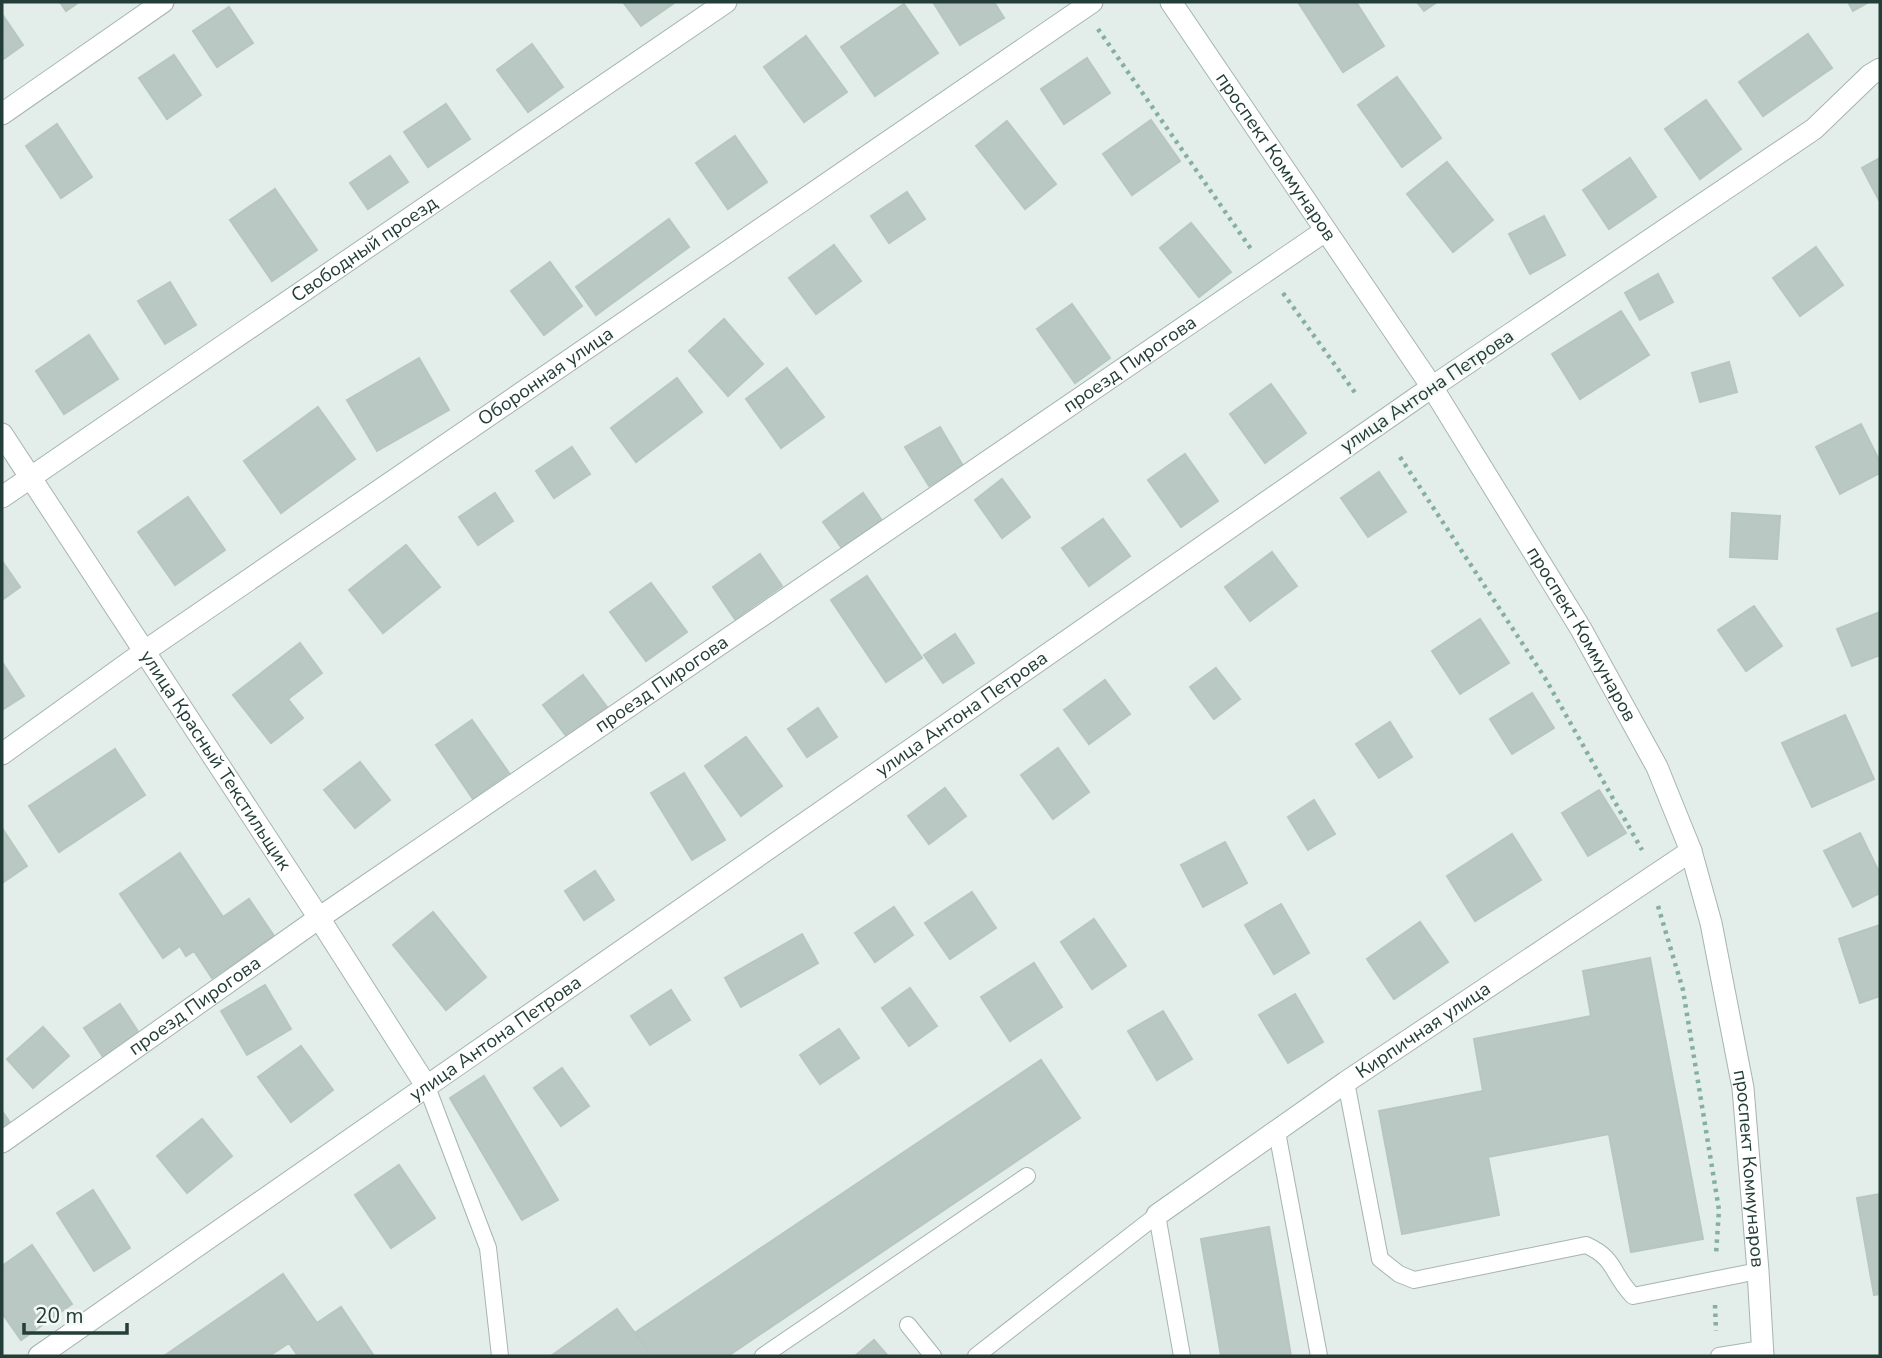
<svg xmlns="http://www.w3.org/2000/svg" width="1882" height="1358" font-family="'Nunito Sans',sans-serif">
<rect width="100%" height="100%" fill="#e3ede9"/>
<path fill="#b9c8c2" stroke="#b6c7c0" stroke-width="2" d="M60,2H79L66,11Z
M623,2H673L674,3L641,26Z
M933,2H994L1004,18L960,45Z
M1298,2H1356L1384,46L1343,72Z
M1417,2H1437L1424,11Z
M1848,2H1869L1853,11Z
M904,4L938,53L875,96L841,47Z
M229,7L253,43L217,67L193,31Z
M2,14L23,45L2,60Z
M1808,34L1832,68L1763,116L1739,82Z
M806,36L847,92L804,122L764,67Z
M532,44L563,87L528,112L497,70Z
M174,55L201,95L167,119L139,78Z
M1087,58L1110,93L1064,124L1041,89Z
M1397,77L1441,138L1402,167L1358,105Z
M1706,100L1741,149L1700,179L1665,129Z
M446,104L470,139L428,167L404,132Z
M1151,120L1180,161L1132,195L1103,154Z
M1007,121L1056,184L1025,209L976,146Z
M57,124L92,177L61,198L26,146Z
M735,136L767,182L728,209L696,163Z
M390,156L408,182L368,209L350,183Z
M1630,158L1656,197L1609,229L1583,190Z
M1880,158V202L1862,168Z
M1447,162L1493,220L1453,252L1407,194Z
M275,189L317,250L272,281L230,220Z
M907,192L925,219L889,243L871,216Z
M1544,216L1565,255L1530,274L1509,234Z
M669,219L689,247L596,315L576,287Z
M1191,223L1231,272L1199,297L1160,248Z
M834,245L861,281L816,314L789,278Z
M1816,247L1843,285L1800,316L1773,278Z
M550,262L582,306L544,335L511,291Z
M1658,274L1673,302L1640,320L1625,293Z
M170,282L196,325L165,344L138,301Z
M1072,304L1110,358L1075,383L1037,329Z
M1621,311L1649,355L1580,399L1552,354Z
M724,319L763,364L728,396L689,351Z
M89,335L118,379L64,414L36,371Z
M419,358L449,410L377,451L347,400Z
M1729,362L1737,392L1700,402L1692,373Z
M787,368L824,417L781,448L746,399Z
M677,378L702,412L636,462L611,428Z
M1271,384L1306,433L1265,463L1230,414Z
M318,407L355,459L281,513L244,461Z
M1861,424L1880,462V473L1840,494L1816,447Z
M940,427L963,466L929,486L905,447Z
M572,447L590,474L554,498L536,471Z
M1185,454L1218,501L1181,527L1148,480Z
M1379,472L1406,512L1368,537L1341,498Z
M1002,479L1030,517L1002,538L975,500Z
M495,493L513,521L478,545L459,517Z
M863,493L883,522L844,551L823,522Z
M188,497L225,550L175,585L138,532Z
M1732,513L1780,516L1777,559L1730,557Z
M1103,519L1130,556L1089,586L1062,548Z
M406,545L440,587L383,633L349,590Z
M1272,552L1297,586L1250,621L1225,587Z
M760,554L782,586L735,619L713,587Z
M2,561L20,587L2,600Z
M867,576L922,658L886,682L831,600Z
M651,583L687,632L646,661L610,612Z
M1754,606L1782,646L1746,671L1718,630Z
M1880,612V655L1852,666L1837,629Z
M1480,619L1509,663L1460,694L1432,651Z
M955,634L974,663L943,683L924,655Z
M300,643L322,673L288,699L303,718L271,743L233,695Z
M2,662L24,696L2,710Z
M1216,668L1240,699L1214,719L1190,687Z
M583,675L607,707L567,737L543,705Z
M1105,680L1130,714L1089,744L1064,710Z
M1532,693L1554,728L1512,754L1490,719Z
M818,708L837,737L807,757L788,729Z
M1845,715L1874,779L1812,807L1782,743Z
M472,720L509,773L473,799L436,745Z
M1390,722L1412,757L1379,778L1356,744Z
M746,737L782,786L741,816L705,766Z
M1058,748L1089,792L1053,819L1021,775Z
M115,749L145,795L59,852L29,806Z
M360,762L390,800L355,828L324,790Z
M684,773L725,840L692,860L651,793Z
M945,788L966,816L929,844L908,816Z
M1599,790L1626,833L1588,856L1562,813Z
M1314,800L1335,834L1308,850L1288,817Z
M2,828L27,866L2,883Z
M1860,833L1880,874V893L1853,907L1824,851Z
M1512,834L1541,880L1475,921L1447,876Z
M1225,842L1247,883L1203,907L1181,865Z
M180,853L223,917L249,899L274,936L212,978L194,951L186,956L180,946L163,958L120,894Z
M595,871L614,900L584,920L565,891Z
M972,892L996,928L950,959L925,923Z
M1281,904L1309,953L1274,974L1245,925Z
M894,907L913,935L875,962L855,933Z
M433,912L486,977L446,1010L393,945Z
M1094,919L1126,966L1092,989L1061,942Z
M1420,922L1448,962L1394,999L1367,959Z
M1880,925V996L1860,1003L1839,939Z
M802,934L818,963L741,1007L725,978Z
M1650,958L1703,1239L1631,1252L1609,1134L1488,1157L1499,1215L1402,1234L1379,1111L1483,1091L1474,1039L1591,1016L1583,971Z
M1034,963L1062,1007L1010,1041L981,997Z
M265,985L291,1029L247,1055L221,1011Z
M910,988L937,1026L909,1046L882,1008Z
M671,990L690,1020L650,1045L631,1016Z
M1295,994L1323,1042L1288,1063L1259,1015Z
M120,1004L141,1036L105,1060L84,1028Z
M1163,1011L1192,1059L1157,1080L1128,1031Z
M43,1027L69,1056L33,1088L7,1059Z
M839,1029L859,1058L820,1084L800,1055Z
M301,1046L333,1090L291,1122L258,1077Z
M1041,1060L1080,1118L728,1356H652L636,1332Z
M562,1068L589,1106L561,1126L534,1088Z
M484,1076L558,1200L522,1220L450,1098Z
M2,1111L11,1124L2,1130Z
M202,1119L232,1156L187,1193L157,1156Z
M399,1165L435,1218L391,1248L355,1195Z
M93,1190L130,1248L94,1271L57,1213Z
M1880,1194V1294L1874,1295L1857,1198Z
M1269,1227L1291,1356H1221L1201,1239Z
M32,1245L72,1304L21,1340L2,1313V1266Z
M283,1274L317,1323L341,1307L374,1356H298L289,1343L269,1356H164Z
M617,1309L652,1356H551Z
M874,1340L888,1356H855Z"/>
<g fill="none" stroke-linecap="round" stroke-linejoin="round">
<g stroke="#a6b5b0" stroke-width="18">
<path id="service" d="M1346,1082L1380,1259L1399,1274L1414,1280L1586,1245C1617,1259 1611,1274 1633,1296L1758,1271
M427,1087L488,1248L500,1356
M1277,1132L1319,1356
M908,1325L933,1356
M763,1356L1027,1176
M976,1356L1157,1215L1182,1356
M1719,1356L1762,1349"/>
</g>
<g stroke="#a6b5b0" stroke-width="23">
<g id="minor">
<path d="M2,114L163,2"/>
<path d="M1432,387L1814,129L1870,75L1880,69"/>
<path id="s1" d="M2,434L319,918L427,1087"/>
<path id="s2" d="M2,497L726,2"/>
<path id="s3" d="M2,754L145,651L1092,2"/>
<path id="s4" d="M2,1142L319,918L1325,231"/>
<path id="s5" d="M1157,1215L1346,1082L1691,851"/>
</g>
</g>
<g stroke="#a6b5b0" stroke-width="23">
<g id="tertiary">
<path id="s6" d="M1171,2L1432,387L1581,629L1657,767L1691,851L1711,923L1743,1088L1758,1271L1763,1356"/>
<path id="s7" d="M39,1356L1432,387"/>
</g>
</g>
<path stroke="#84b0a4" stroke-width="4.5" stroke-dasharray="3.5 5" stroke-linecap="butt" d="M1098,29L1251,249
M1283,293L1356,394
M1400,457L1545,678L1642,850
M1658,906L1683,990L1719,1210L1716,1254
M1715,1305L1716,1331"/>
<use href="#service" stroke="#fff" stroke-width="16"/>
<use href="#minor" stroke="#fff" stroke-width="21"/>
<use href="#tertiary" stroke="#fff" stroke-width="21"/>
</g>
<g text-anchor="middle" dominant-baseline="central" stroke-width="5" stroke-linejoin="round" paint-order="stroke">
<g font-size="19" fill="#233e38" stroke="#f4f9f7">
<text stroke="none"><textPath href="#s6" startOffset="187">проспект Коммунаров</textPath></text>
<text stroke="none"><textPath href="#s2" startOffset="439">Свободный проезд</textPath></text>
<text stroke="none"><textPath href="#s4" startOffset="1370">проезд Пирогова</textPath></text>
<text stroke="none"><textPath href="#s3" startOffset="662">Оборонная улица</textPath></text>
<text transform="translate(1427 391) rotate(-34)">улица Антона Петрова</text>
<text stroke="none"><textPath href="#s6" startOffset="754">проспект Коммунаров</textPath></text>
<text stroke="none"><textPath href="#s4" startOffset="803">проезд Пирогова</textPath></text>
<text stroke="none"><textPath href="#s7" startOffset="1124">улица Антона Петрова</textPath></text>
<text stroke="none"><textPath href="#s1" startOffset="390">улица Красный Текстильщик</textPath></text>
<text stroke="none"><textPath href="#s4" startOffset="236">проезд Пирогова</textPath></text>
<text stroke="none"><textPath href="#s5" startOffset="324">Кирпичная улица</textPath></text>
<text stroke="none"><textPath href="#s7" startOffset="556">улица Антона Петрова</textPath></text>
<text stroke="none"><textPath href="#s6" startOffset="1321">проспект Коммунаров</textPath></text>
</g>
</g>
<rect width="1882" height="1358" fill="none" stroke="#233e38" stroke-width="7"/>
<path d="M24 1323v10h103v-10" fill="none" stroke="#233e38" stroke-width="3.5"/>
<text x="35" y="1323" font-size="21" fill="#233e38" stroke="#f4f9f7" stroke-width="5" paint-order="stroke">20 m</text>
</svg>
